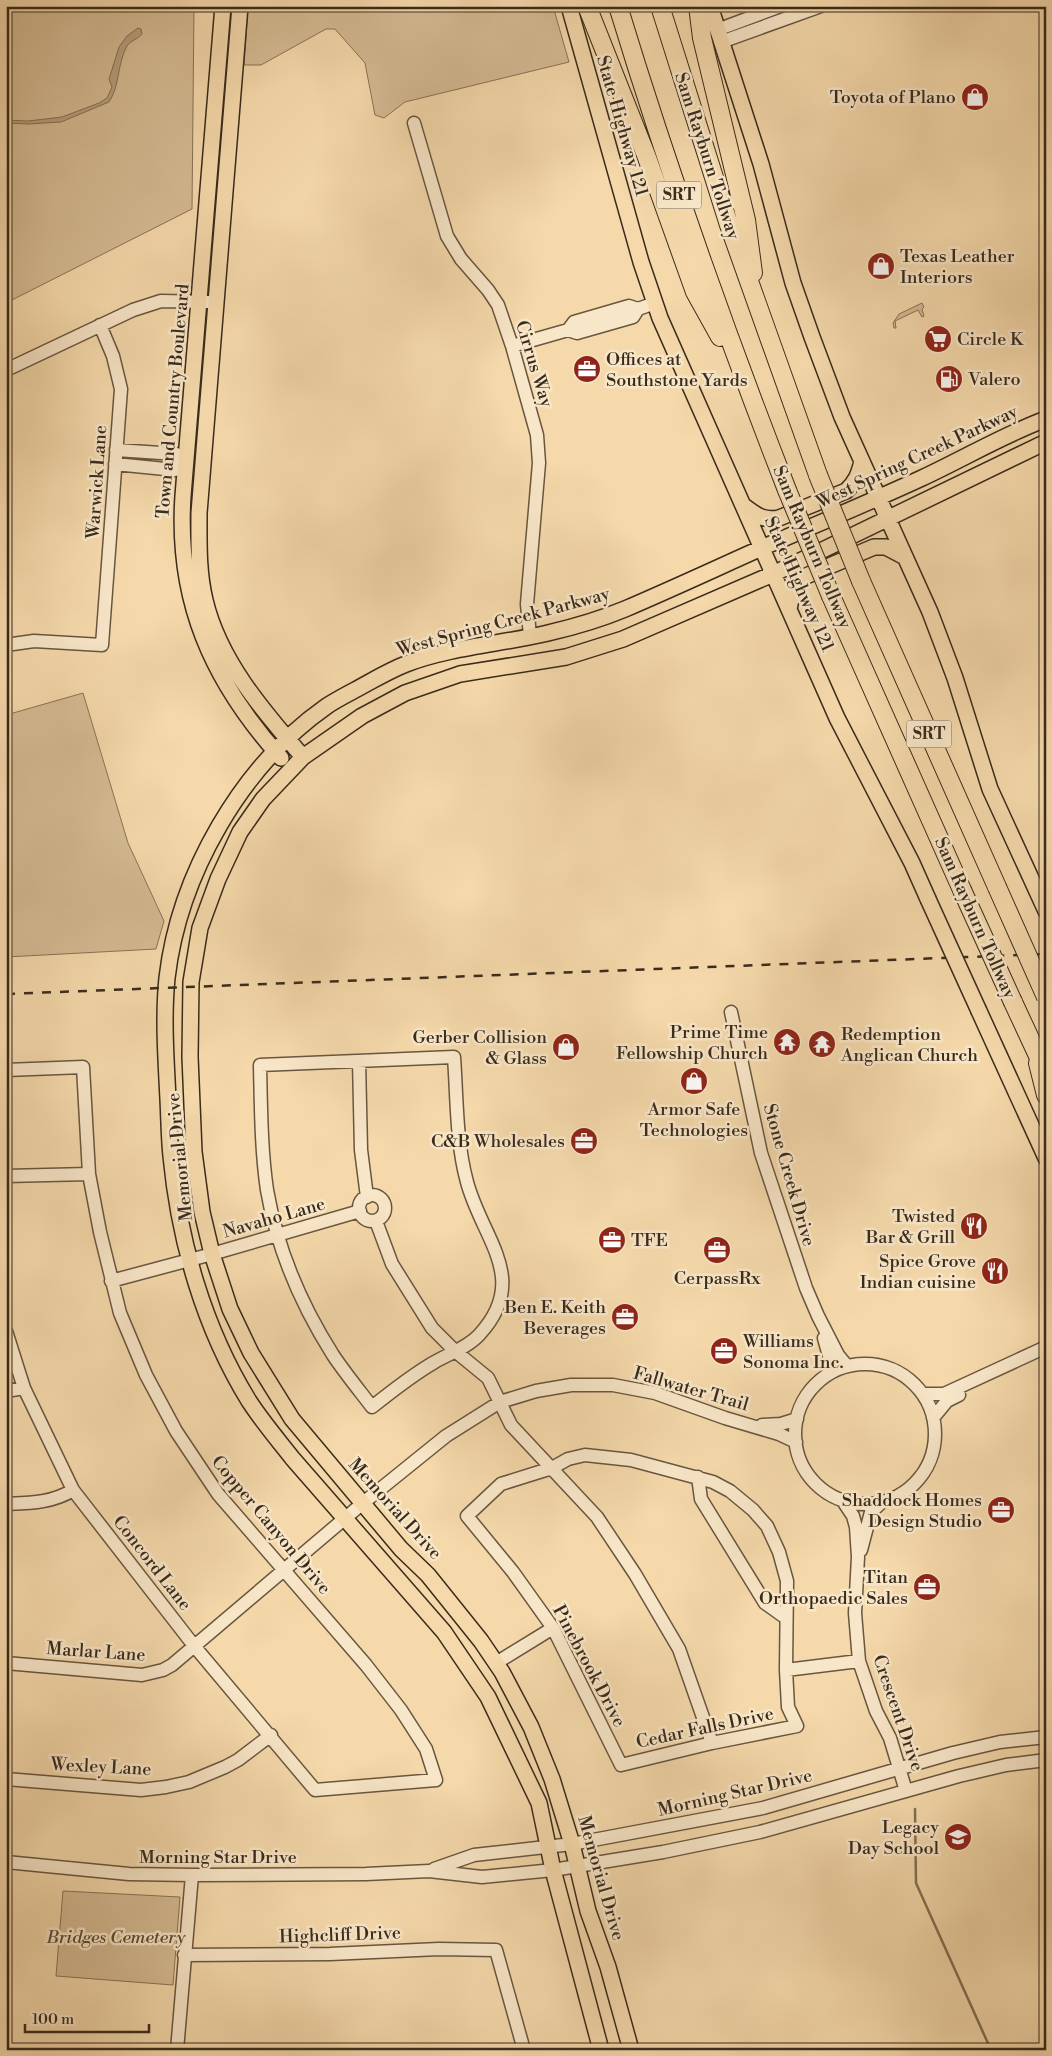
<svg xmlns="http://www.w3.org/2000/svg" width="1052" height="2056" font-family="'Libre Bodoni',serif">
<rect width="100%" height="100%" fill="#f5d9ab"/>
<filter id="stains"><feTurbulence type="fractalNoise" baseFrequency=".004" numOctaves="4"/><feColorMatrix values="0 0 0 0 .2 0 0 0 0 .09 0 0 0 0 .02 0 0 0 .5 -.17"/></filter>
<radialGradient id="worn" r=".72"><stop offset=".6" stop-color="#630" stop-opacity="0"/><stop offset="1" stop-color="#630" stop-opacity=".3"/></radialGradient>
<path fill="#d5bb93" stroke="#877358" d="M6,6H194L192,209L6,303Z
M248,6H553L569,62L405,102L384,118L375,115L365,63L335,29H326L261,65H244Z
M922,303L924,307L922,309L924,316L922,317L918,310L895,321L896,328H894L893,323L899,314Z
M83,693L128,843L164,921L156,949L6,957V715Z
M63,1891L180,1897L173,1985L56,1976Z"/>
<path fill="#b59e7a" stroke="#837054" d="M138,28L141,29L142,34C138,39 130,41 127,46C117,64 120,86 109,102L61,122L28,124L6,123V120L28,121L62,117L99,103L107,98L112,87L109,79L119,47L127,36Z"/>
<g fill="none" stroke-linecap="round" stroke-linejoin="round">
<path stroke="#837054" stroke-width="2.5" d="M915,1809L916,1883L991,2050"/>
<g stroke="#685640" stroke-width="15">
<path id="minor" d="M717,30L781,6
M721,42L821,6
M414,123L447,236L461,259L488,290L498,305L512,346L537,435L539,463L527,604L530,636
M568,330L574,322L629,306L638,309L655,303
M512,346L568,330L577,333L633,317L638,309
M6,370L133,310L161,301L209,302
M115,464L175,470L179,462L176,454L116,450
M6,645L34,641L102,645L121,389L113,356L100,325
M731,1012L761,1153L806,1288L818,1316L838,1355L847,1366
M454,1057C457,1098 456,1142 467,1182C482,1239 531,1279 479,1335C467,1348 448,1354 433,1363C411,1376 392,1391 372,1407C359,1390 345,1373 333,1355C302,1306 277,1248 267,1190C261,1149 261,1107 260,1065Z
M359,1061L361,1150L367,1197
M6,1070L83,1067L89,1174L100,1232L120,1313L146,1375L176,1431L218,1494L366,1665L401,1710L426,1749L436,1780L315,1790L195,1647L73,1490L24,1388L6,1331
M6,1176L89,1174
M359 1208a13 13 0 1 1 26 0a13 13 0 1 1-26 0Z
M376,1221L392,1264L432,1328L455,1351L488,1378L511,1425L597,1517L635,1574L679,1649L712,1743
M111,1281L212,1254L360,1211
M824,1338L833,1371
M795 1434a70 70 0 1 1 140 0a70 70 0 1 1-140 0Z
M6,1391L24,1388
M923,1394H944L1046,1347
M933,1418L947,1401L959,1395
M762,1425L781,1424L797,1419
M585,1455L631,1460L713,1482L730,1491L753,1510L767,1526L779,1552L787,1581L786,1670L788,1707L797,1726L712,1743L621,1765L553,1628L513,1572L467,1516L501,1484L552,1468L568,1459Z
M698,1477L701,1499L765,1603L786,1618
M843,1501L853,1516L856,1527L858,1557L855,1613L859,1661L876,1711L890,1738L906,1791
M6,1504C30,1503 52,1503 73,1490
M861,1550L871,1512L882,1502
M6,1663L142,1675L163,1670L172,1665L363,1503L446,1436L500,1402L536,1391L571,1385H613L655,1393L725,1418L779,1434L796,1442
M496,1663L553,1628
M786,1670L859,1661
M6,1779L141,1790L166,1787L189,1782L225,1767L238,1760L271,1735
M6,1862L129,1874L192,1875L366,1874L429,1871L482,1877L553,1870L663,1852L760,1832L959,1776L1006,1765L1046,1760
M434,1869L474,1855L572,1844L763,1808L953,1753L1000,1742L1046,1737
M184,1955L330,1954L439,1949L496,1950L524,2050
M177,2050L192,1875"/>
</g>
<g stroke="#392b1c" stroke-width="18">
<path id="major" d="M223,6L183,496C176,601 212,681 281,758
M240,6L199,513C199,542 198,571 205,600C219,660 263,711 303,757
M569,6L641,262L660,318L837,718L912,863L928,899
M710,6L761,164L793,283L812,337L842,417L930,612L955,678L990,789L1046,911
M744,506C756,515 763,521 779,518L846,491C856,482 859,474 862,461
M789,609C792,594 794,585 806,576L874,547H886L905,557
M979,1011L1046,1158
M601,2050L553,1870L539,1803L488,1697L444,1632L293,1459C278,1440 262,1421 249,1401C204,1328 179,1241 171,1156C169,1137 169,1118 168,1099C166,1059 163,1017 167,978C179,875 241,766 327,706C336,700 346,695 355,690C372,681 388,671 406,664C451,647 501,644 548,633C574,627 601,619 625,609C672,589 719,567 766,546C818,524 870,502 922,478C963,459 1003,435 1046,419
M631,2050L608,1967L588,1911L572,1844L552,1779L531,1727L502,1672L481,1641L428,1575L401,1549L292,1419L251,1353L230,1309L212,1254L202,1212L194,1152L190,1057L191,982L200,928L218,879L240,832L263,799L303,757L362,716L405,693L460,674L566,657L623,639L773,574L1046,442"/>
</g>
<g stroke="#392b1c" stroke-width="20">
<path id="highway" d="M587,6L646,155L695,292L720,337
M618,6C668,170 725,331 787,490
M660,6L729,225L818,475
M698,6L702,38L746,220L753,273
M861,581L997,887
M831,596L962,890
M1013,1002L1046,1073
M1038,1063L1046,1095"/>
</g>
<use href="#minor" stroke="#f8e6c8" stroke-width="12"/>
<use href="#major" stroke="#f5d9ab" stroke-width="15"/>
<use href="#highway" stroke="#f5d9ab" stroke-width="18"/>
<path stroke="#392b1c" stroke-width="2.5" stroke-dasharray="9 9" stroke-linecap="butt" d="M6,994L1046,954"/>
<g stroke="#392b1c" stroke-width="18" stroke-linecap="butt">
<path id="major-bridge" d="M928,899L979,1011"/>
</g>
<g stroke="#392b1c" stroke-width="20" stroke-linecap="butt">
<path id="highway-bridge" d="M818,475L861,581
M787,490L831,596
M997,887L1046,997
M962,890L1013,1002"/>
</g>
<use href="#major-bridge" stroke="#f5d9ab" stroke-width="15"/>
<use href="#highway-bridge" stroke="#f5d9ab" stroke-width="18"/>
</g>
<defs>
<g id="shop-disc" transform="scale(1.4375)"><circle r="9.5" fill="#8f2418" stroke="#f8e6c8"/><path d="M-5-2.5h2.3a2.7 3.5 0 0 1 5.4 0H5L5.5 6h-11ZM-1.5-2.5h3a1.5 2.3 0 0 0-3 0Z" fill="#fff"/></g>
<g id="supermarket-disc" transform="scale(1.4375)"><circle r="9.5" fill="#8f2418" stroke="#f8e6c8"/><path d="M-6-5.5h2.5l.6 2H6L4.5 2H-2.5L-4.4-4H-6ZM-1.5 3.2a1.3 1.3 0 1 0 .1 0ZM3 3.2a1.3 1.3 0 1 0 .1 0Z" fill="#fff"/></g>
<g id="office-disc" transform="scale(1.4375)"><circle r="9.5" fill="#8f2418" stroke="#f8e6c8"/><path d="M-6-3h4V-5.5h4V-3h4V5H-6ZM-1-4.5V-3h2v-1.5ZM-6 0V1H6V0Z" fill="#fff"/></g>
<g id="fuel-disc" transform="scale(1.4375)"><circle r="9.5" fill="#8f2418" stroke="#f8e6c8"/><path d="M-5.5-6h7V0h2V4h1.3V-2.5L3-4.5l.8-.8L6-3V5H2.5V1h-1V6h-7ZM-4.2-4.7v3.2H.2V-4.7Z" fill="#fff"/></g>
<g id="temple-disc" transform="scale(1.4375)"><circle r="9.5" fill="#8f2418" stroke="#f8e6c8"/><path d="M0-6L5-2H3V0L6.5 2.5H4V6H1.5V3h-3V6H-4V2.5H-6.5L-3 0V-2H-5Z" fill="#fff"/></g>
<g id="restaurant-disc" transform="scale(1.4375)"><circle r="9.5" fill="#8f2418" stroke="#f8e6c8"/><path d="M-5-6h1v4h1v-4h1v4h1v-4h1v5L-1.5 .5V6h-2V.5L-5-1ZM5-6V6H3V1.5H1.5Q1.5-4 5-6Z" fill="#fff"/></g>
<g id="school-disc" transform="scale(1.4375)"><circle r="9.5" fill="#8f2418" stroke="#f8e6c8"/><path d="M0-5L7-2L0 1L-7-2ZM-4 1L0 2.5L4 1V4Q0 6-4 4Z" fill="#fff"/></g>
</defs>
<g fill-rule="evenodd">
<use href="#shop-disc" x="975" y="97"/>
<use href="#shop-disc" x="881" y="266"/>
<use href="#supermarket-disc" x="938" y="339"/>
<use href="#office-disc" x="587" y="369"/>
<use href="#fuel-disc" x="949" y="379"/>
<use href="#temple-disc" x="787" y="1042"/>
<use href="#temple-disc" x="822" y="1044"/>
<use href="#shop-disc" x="566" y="1047"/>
<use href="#shop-disc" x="694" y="1081"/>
<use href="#office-disc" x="584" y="1141"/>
<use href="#restaurant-disc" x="974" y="1226"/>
<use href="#office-disc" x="612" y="1240"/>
<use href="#office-disc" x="717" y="1250"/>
<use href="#restaurant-disc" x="995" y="1271"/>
<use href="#office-disc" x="625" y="1317"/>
<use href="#office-disc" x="724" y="1351"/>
<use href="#office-disc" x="1001" y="1510"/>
<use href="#office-disc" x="927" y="1587"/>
<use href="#school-disc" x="958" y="1837"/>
</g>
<g text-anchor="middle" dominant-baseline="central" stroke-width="5" stroke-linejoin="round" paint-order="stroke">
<g fill="#f8e6c8" stroke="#726350" stroke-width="1">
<rect x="656.5" y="181.5" width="45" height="27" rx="4"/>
<rect x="906.5" y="720.5" width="45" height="27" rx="4"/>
</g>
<g font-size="16" font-weight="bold" fill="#392b1c">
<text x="679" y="195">SRT</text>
<text x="929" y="734">SRT</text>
</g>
<g font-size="18" fill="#392b1c" stroke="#f8e6c8" text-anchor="end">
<text x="956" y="97">Toyota of Plano</text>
<text x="900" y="256" text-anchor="start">Texas Leather<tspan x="900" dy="21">Interiors</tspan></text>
<text x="957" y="339" text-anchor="start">Circle K</text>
<text x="606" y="359" text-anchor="start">Offices at<tspan x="606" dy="21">Southstone Yards</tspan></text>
<text x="968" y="379" text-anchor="start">Valero</text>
<text x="768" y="1032">Prime Time<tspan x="768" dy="21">Fellowship Church</tspan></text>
<text x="841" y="1034" text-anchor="start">Redemption<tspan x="841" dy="21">Anglican Church</tspan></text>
<text x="547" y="1037">Gerber Collision<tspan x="547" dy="21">&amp; Glass</tspan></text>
<text x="694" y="1109" text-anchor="middle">Armor Safe<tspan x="694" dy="21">Technologies</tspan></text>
<text x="565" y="1141">C&amp;B Wholesales</text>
<text x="955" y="1216">Twisted<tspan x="955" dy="21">Bar &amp; Grill</tspan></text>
<text x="631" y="1240" text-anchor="start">TFE</text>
<text x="976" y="1261">Spice Grove<tspan x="976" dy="21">Indian cuisine</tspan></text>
<text x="717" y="1278" text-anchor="middle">CerpassRx</text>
<text x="606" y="1307">Ben E. Keith<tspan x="606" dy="21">Beverages</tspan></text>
<text x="743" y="1341" text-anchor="start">Williams<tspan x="743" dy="21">Sonoma Inc.</tspan></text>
<text x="982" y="1500">Shaddock Homes<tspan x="982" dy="21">Design Studio</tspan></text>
<text x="908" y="1577">Titan<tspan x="908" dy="21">Orthopaedic Sales</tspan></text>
<text x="939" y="1827">Legacy<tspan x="939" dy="21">Day School</tspan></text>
</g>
<g font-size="18" fill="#392b1c" stroke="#f8e6c8">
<text transform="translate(622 126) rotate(74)">State Highway 121</text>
<text transform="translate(707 156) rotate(72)">Sam Rayburn Tollway</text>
<text transform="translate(534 364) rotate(73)">Cirrus Way</text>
<text transform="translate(173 401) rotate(-85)">Town and Country Boulevard</text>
<text transform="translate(917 457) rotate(-25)">West Spring Creek Parkway</text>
<text transform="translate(97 482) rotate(-86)">Warwick Lane</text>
<text transform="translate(812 547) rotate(67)">Sam Rayburn Tollway</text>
<text transform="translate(799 584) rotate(66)">State Highway 121</text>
<text transform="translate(503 622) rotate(-15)">West Spring Creek Parkway</text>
<text transform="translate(975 918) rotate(66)">Sam Rayburn Tollway</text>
<text transform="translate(180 1157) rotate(-96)">Memorial Drive</text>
<text transform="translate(789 1175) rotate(74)">Stone Creek Drive</text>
<text transform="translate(274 1218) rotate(-16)">Navaho Lane</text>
<text transform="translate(691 1389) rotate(16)">Fallwater Trail</text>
<text transform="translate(395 1509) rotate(48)">Memorial Drive</text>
<text transform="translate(271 1525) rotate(50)">Copper Canyon Drive</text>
<text transform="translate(152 1563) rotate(52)">Concord Lane</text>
<text transform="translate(96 1652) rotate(4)">Marlar Lane</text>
<text transform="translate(589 1666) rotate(62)">Pinebrook Drive</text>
<text transform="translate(898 1713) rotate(71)">Crescent Drive</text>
<text transform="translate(705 1728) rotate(-12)">Cedar Falls Drive</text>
<text transform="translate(101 1767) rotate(3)">Wexley Lane</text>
<text transform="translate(735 1793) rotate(-13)">Morning Star Drive</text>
<text x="218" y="1857">Morning Star Drive</text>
<text transform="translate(601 1878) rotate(74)">Memorial Drive</text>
<text transform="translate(340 1935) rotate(-2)">Highcliff Drive</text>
</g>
<g font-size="18" font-style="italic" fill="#584834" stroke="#f8e6c8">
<text x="116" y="1937">Bridges Cemetery</text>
</g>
</g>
<rect width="1052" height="2056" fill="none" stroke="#f5d9ab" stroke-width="25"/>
<rect x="8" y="8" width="1037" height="2041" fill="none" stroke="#392b1c" stroke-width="2.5"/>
<rect x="12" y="12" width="1027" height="2031" fill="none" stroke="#392b1c"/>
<path d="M25 2024v8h124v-8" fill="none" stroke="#392b1c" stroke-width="2.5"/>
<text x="32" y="2024" font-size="15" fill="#392b1c" stroke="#f8e6c8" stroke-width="4" paint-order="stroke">100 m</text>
<rect width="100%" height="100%" filter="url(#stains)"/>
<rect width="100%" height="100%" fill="url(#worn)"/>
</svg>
